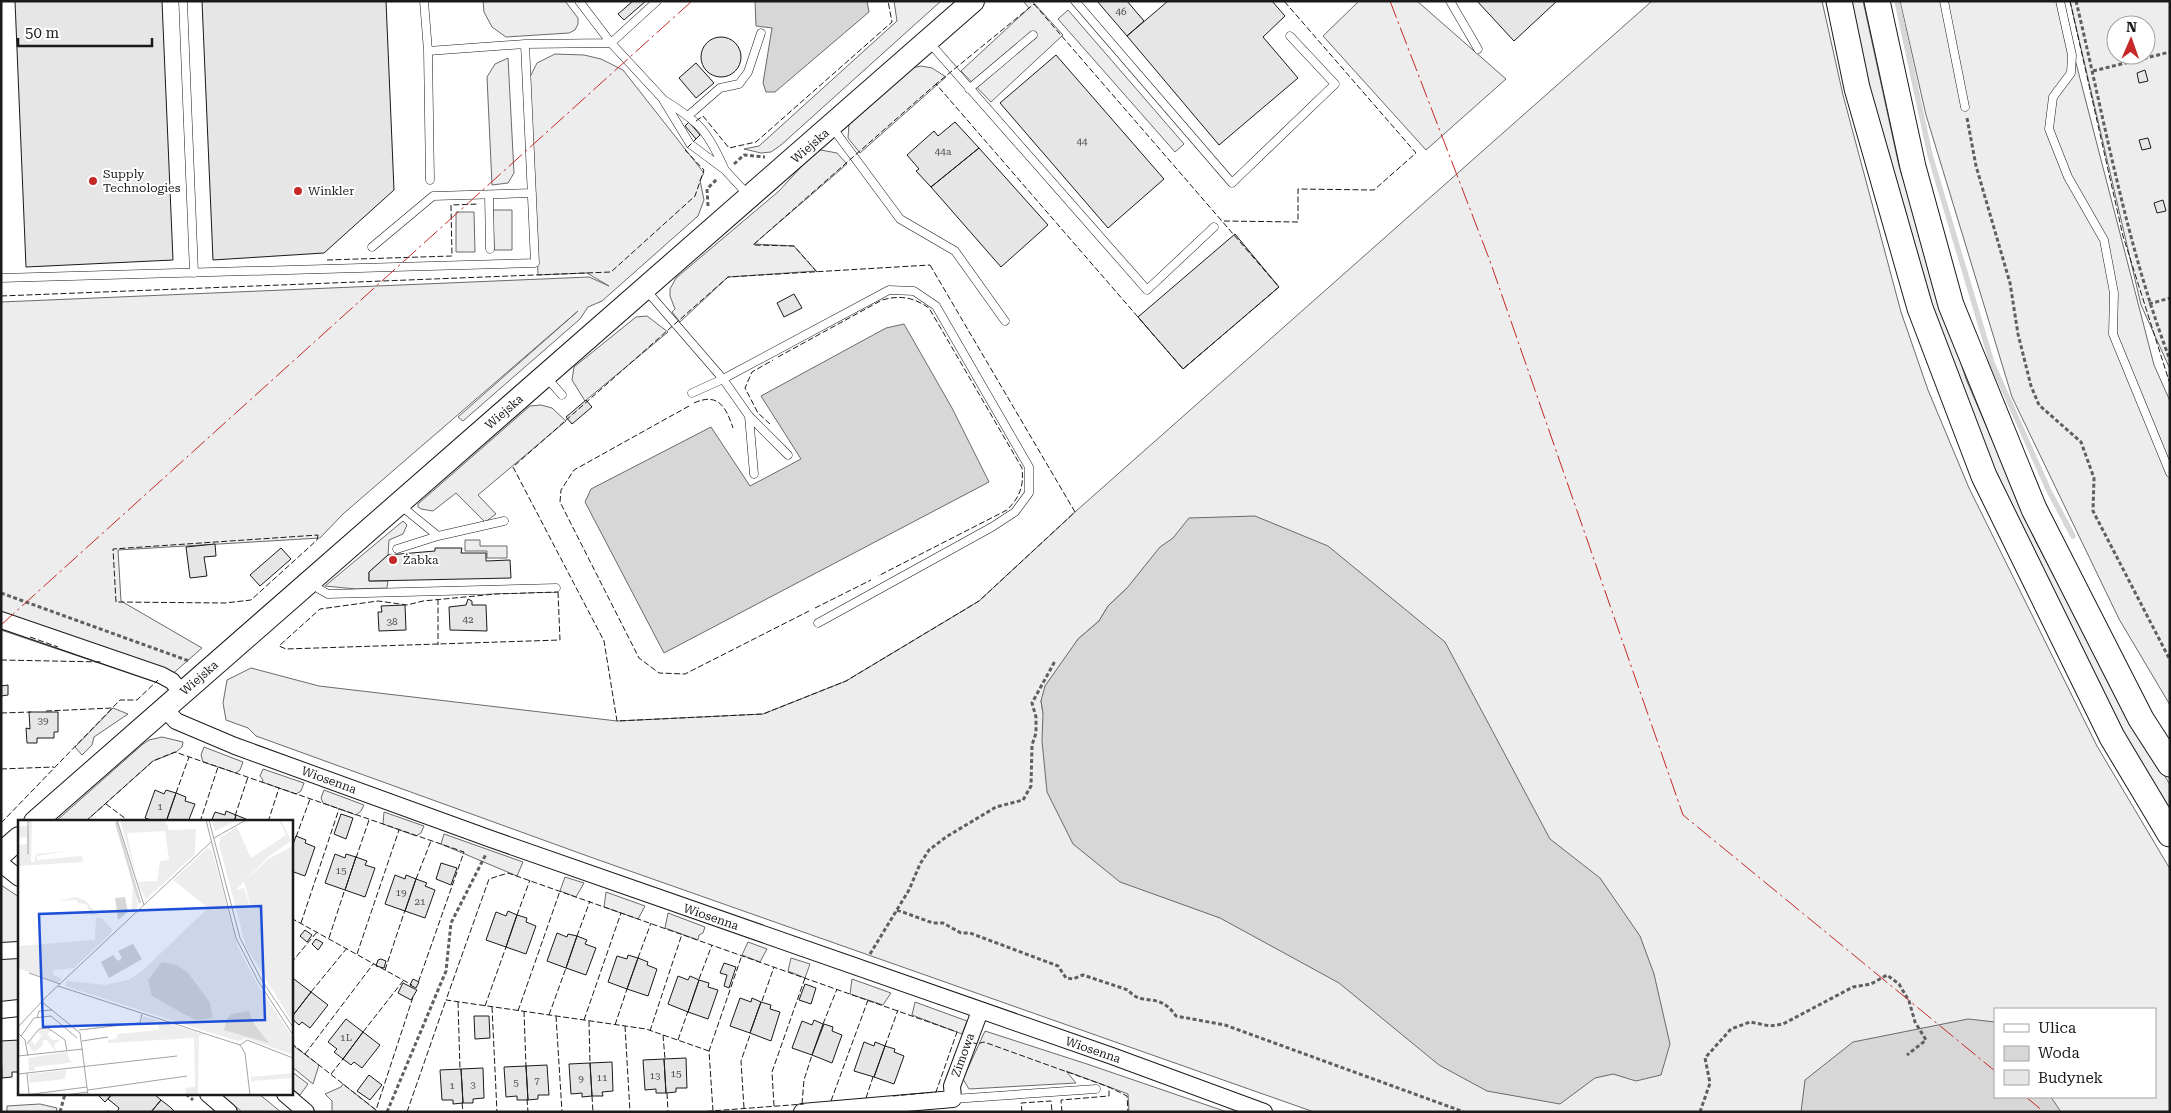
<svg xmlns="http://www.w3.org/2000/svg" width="2171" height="1113" font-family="'Roboto Serif',serif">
<rect width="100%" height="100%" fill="#fff"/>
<path fill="#ededed" stroke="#6a6a6a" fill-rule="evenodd" d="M483,1H565L578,18V24L575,30L569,33L506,37L492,27L484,12Z
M894,1H941L781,145L771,152L761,153L744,149L759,146L897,21Z
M1023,1H1032L1063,35L991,102L961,71L1029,8Z
M1359,1H1417L1506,79L1426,150L1323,36Z
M1652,1H1822L1843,95L1901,312L1928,390L1969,488L2097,746L2170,869V1112H2042L2039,1097H2155V1009H1995V1032L1828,1112H1314L593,858L256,736L248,728L226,720L223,703L227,680L251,668L319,686L617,721L763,714L846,681L979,601L1075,512ZM1127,588L1043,713L1041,701L1078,639L1099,621L1108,606Z
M1850,1H1863L1899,166L1966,379L2036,542L2117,694L2170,785V811L2120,730L2046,585L1955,382L1875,117Z
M1900,1H2060L2154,365L2170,401V705L2119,619L2012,397L1926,115Z
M2070,1H2170V369L2141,305ZM2116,25H2146V55H2116Z
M1068,10L1184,144L1175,152L1058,19Z
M555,54L584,55L601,59L623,70L704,173L700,180L704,200L698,216L602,301L588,307L580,319L463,421L458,417L578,311L343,514L320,538L118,550L121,601L202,648L161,684L1,630V302L589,277L609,286L587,273L538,275L530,77L537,63Z
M508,58L514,173L508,183L492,185L487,77L495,64Z
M921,66L932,68L946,77L860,153L848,138L849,123L911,68Z
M821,150L837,153L847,164L754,244L794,246L816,271L728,277L680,322L672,312L675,309L670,296V289L676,278L779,191L813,154Z
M493,210H512V250H494Z
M456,212H474L475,252H456Z
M647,316L668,332L585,401L572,380L574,367L636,317Z
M541,405L552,408L566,421L478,495L496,514L485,522L456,493L433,511L421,509L418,507V504L530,406Z
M403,521L407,525L403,534L389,540L388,555L369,572V581H388L387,588L356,589L325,586Z
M465,540H480V546H507V558H487V551H465Z
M113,708L128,714L94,737L92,745L82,755L75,747Z
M162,737L183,742L182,747L176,752L153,761L85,822H55L143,744L149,740Z
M204,747L243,762L240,770L236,773L203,762L201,755Z
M263,769L304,783L301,791L296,794L262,782L263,780L260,776Z
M324,790L364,805L361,811L356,815L323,803L321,798Z
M384,812L424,826L421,833L416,836L383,824Z
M444,834L523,862L517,876L441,844Z
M565,877L584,883L576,897L560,891Z
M1,885L19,897V1001L1,1002Z
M606,892L645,906L638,919L604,907Z
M668,913L705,927L703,933L699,935L698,940L665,928Z
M748,942L767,949L760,962L742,955Z
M791,958L810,964L805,978L788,971Z
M852,979L891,993L883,1005L850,994Z
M915,1002L967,1021L962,1034L912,1015Z
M985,1031L1087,1064L1227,1112H1129L1128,1094L1066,1071L1076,1083L969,1089L963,1079Z
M291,1044L319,1065L313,1084L291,1066Z
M291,1071L308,1084L300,1095L291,1088Z
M343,1084L376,1110L377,1112H332V1101L325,1094L341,1087Z
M221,1094H259L281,1112H242Z
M40,1104L57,1108L56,1112H7V1106Z"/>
<path fill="#d7d7d7" stroke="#6a6a6a" d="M755,1H867L869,12L775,92H766L763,83L772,28L756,26Z
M904,324L952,408L989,482L664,653L585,502L591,489L711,427L750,486L801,459L761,396L886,328Z
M1255,516L1328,546L1445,642L1550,839L1600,878L1640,936L1654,974L1670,1044L1661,1075L1636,1081L1613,1074L1595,1078L1560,1104L1487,1091L1439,1065L1339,983L1220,918L1120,882L1073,844L1047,792L1042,741L1043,713L1041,701L1045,686L1078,639L1099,621L1108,606L1127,588L1160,547L1173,538L1189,518Z
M1968,1019L1995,1022V1097H2051L2061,1112H1801L1805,1080L1853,1042Z"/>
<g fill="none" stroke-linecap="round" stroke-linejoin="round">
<path stroke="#d7d7d7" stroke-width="5.5" d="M1897,1L1930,155L1992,363L2049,491L2073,536"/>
</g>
<path fill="#e6e6e6" stroke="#1a1a1a" d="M15,1H162L173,260L26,267Z
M202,1H386L394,190L324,253L213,260Z
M633,1H646L624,20L618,14Z
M1097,1H1127L1144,21L1127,36Z
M1168,1H1272L1285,16L1263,37L1298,78L1219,145L1127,36Z
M1477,1H1557L1514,41Z
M701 57a20 20 0 1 1 40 0a20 20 0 1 1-40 0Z
M1056,55L1164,179L1108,228L1000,103Z
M696,63L714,83L696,98L679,78Z
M2145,70L2148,81L2139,83L2137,73Z
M689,122L700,135L696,139L685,126Z
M955,122L979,148L931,187L916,171L919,169L907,155L934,131L938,136Z
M2148,138L2151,148L2142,150L2139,140Z
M979,148L1048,225L1001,267L931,187Z
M2163,200L2166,211L2157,213L2154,203Z
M1235,234L1279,287L1183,369L1138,317Z
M794,294L802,308L784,317L777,303Z
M586,400L592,407L572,424L566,417Z
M215,544L216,556L204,557L207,576L190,578L186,547Z
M281,548L291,559L260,586L250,575Z
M435,548H462L461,553H486V561L510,560L511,578L369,581V572L388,555L435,551Z
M468,599L472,601V605H486L487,631L450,630L449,607L466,605Z
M405,605L406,630L379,631L378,612H382L381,606Z
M8,685V695L1,696V686Z
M29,712H58V732H54V738H37V743H27L26,728L30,729Z
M155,790L164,794L166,790L176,793L166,822H157L145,818Z
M176,793L186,797L185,801L195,804L188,822H166Z
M226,811L236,815L234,822H211L215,812L225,815Z
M341,814L353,818L346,839L334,834Z
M236,815L246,819L245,822H234Z
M296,836L306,840L305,843L315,847L305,876L291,871V850Z
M335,854L345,858L346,854L356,857L345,890L325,883Z
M356,857L367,861L365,865L375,868L365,897L345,890Z
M441,863L457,868L451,885L436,879Z
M395,875L405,879L406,875L416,879L405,911L385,904Z
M416,879L427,883L425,886L435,890L425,918L405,911Z
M508,911L517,915L506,947L486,940L496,912L506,916Z
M517,915L527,918L526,922L536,926L526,954L506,947Z
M305,930L312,935L307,942L300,936Z
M557,933L567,937L568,934L577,936L566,968L547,961Z
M577,936L587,940L585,944L596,948L586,975L566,968Z
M316,939L323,943L318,950L312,944Z
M628,955L638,958L627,989L608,982L617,956L627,959Z
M638,958L648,962L647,965L657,969L648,996L627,989Z
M381,959L386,961L384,968L376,966L378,960Z
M724,963L736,967L729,988L724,986L727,975L720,973Z
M678,976L688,980L690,976L699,980L688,1012L668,1004Z
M294,979L311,992L291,1018V982Z
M413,979L419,982L416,988L410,985Z
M699,980L709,983L708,987L718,990L708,1019L688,1012Z
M403,983L417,990L411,1000L398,993Z
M805,984L816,988L811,1004L799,1000Z
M311,992L328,1005L310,1028L302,1022L299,1025L291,1018Z
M740,998L751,1002L752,998L761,1002L750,1033L730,1026Z
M761,1002L771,1005L770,1009L780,1012L771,1041L750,1033Z
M474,1016H489L490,1038L475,1039Z
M346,1019L363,1032L343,1059L334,1052L337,1049L328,1042Z
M814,1020L823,1024L812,1055L792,1048L802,1021L812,1025Z
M824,1024L833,1027L832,1031L842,1035L832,1063L812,1055Z
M363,1032L380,1045L362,1068L354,1062L351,1065L343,1059Z
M19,1040V1077L18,1072H12V1077L2,1078L1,1041Z
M864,1042L874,1046L875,1042L885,1046L874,1077L854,1071Z
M885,1046L895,1049L894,1052L904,1056L894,1084L874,1077Z
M686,1058L687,1088H676V1092L666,1093L664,1059Z
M664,1059L666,1093H656V1089L645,1090L643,1060Z
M612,1062L613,1091L602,1092L603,1096H592L590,1063Z
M590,1063L592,1096L582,1097V1093L571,1094L569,1064Z
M547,1065L549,1095H538V1099L528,1100L526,1066Z
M526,1066L528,1100H517V1096L506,1097L504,1067Z
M483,1068L484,1098L473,1099V1103H463L461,1069Z
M461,1069L463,1103L453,1104V1100H442L440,1070Z
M369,1075L382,1085L370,1100L357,1091Z
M97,1094H112L105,1102Z
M112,1094H154L161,1100L151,1112H117L119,1108L108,1099Z
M161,1100L170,1107L175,1112H151Z"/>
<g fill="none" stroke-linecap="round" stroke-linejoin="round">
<g stroke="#1a1a1a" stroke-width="9">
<path id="lane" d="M183,1L194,273
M424,1L428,51L525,44
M579,1L611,43L662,98L690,144L725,170L749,196
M1075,1L1232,183L1335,84L1290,36
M1450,1L1478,49
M1944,1L1965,107
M2060,1L2072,55L2071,73L2053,97L2049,129L2068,177L2104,240L2114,293L2113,334L2170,473
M928,41L1147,290L1214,227
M428,51L430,180
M969,89L1033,35
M664,100C699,122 707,130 724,168
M689,115L720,88L739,84L748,72L761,33
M832,127L900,219L955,251L1005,321
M489,195L490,249
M372,247L433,196L532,193
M1,278L535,263L525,44L611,43L657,1
M646,290L723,379L889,290L914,291L936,306L1029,467V493L1015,512L992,527L818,623
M547,378L562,395
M692,393L723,379L749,416L788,455
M749,416L754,474
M401,506L438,536
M397,549L438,536L504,521
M313,581L319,589L328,594L556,588
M953,1099L1096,1089"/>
</g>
<g stroke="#1a1a1a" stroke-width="18">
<path id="street" d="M1,620L161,675L172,681L182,693
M164,708L176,721L235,746L491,839L1112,1056L1264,1112
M1,864L19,878
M1,951L19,950
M1,1010L19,1008
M208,1094L229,1112
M285,1094L306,1112
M802,1112L953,1099L952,1086L980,1011"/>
</g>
<g stroke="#1a1a1a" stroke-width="24">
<path id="secondary" d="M35,822L973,1
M1,854L19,838"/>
</g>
<g stroke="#1a1a1a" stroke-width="27">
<path id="primary" d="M1839,1L1857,88L1920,308L1984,476L2112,737L2170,834
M1877,1L1913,167L1951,305L2034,509L2141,719L2170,764"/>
</g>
<path stroke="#5f5f5f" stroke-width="3" stroke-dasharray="4 2.5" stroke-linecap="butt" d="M2076,1C2105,122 2126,244 2170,360
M2093,71L2170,52
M1967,118L1976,166L2010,283L2018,334L2031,386L2039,405L2081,442L2094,478L2093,511L2170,660
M734,164L744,155L765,157
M708,206L707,189L717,179
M2149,304L2170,298
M1,593L189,661
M897,910L933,923H943L961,933H970L1058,966L1066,978L1073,979L1083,975L1128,990C1143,1008 1158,990 1176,1016L1225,1025L1464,1112
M870,954L909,890L920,864L929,850L946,837L996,807L1023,800L1031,786L1032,745L1036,733V717L1032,703L1055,661
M186,1094L193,1100
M60,1112L65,1094
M108,1112L109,1111
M387,1112L446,971L451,923L486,854
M1700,1112L1710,1083L1705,1058L1731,1029L1750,1022L1770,1026L1783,1024L1853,987L1871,984L1887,975L1899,984L1909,1001L1915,1022L1926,1040L1907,1055"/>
<use href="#lane" stroke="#fff" stroke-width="8"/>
<use href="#street" stroke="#fff" stroke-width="16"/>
<use href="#secondary" stroke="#fff" stroke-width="22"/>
<use href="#primary" stroke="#fff" stroke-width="25"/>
<path stroke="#1a1a1a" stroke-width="1" stroke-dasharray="6 2.5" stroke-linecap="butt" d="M2070,1L2123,236L2170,384
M1034,4L1279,287L1183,369L936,84Z
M696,121L703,116L729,148L756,142L892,22L888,1
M1224,221L1298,222V189L1374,190L1416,153L1284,1
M327,260L452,256L451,205L479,204
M930,265L1075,512L979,601L846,681L763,714L617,721L604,641L513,467L728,277Z
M817,272L794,246L753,245L936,84
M1,296L611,272L695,196L704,170L685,150L696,139
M778,357L882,300C900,295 913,297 929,308L1022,468C1024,486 1020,497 1007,510L878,576
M694,403C718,392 726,407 733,428
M689,406L574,470L561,490L560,502L639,658L659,673L685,674L809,611
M770,424L758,413L745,388L752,372L773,360
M318,535L317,540L251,600L225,603L116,602L113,549Z
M558,592L560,640L286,649L279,646L320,609L378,601L407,605L423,601L496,594Z
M438,599V645
M815,608L871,580
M30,637L58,647
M1,660L103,662
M46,711L113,708
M1,713L31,712
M1,769L54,767
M176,793L189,757
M106,804L130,822
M235,816L248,777
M85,822L153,761L175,752L464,852L418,983
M200,822L218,767
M268,822L279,788
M1,823L120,700H137L158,680
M296,837L310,799
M356,858L369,820
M416,879L431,841
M517,915L530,880
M291,918L412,985
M301,923L339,809
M577,936L590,901
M329,938L345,889
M357,954L399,830
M638,958L651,923
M291,963L317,932
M385,970L405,910
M699,979L712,945
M311,992L347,948
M762,1001L774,967
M458,1002L460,1070
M485,1006L506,947
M492,1007L497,1112
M518,1011L560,891
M524,1011L526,1067
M549,1015L566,968
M556,1016L562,1112
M584,1020L621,913
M589,1021L590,1063
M823,1024L837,989
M615,1025L627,989
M625,1026L630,1112
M650,1031L682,934
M363,1032L403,981
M663,1035L665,1059
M678,1040L688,1011
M971,1042L977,1044L984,1042L1109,1087
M291,1043L376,1110L413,997
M885,1046L898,1010
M709,1051L646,1029L446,1000L489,879L508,873L957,1032L936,1092L893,1096
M305,1054L374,963
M331,1074L343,1059
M667,1093L668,1112
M592,1096L593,1112
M866,1098L873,1077
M527,1099L528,1112
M831,1101L868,1000
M462,1103L463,1112
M802,1104L804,1080L812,1055
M774,1106L772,1072L805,978
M744,1108L741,1061L750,1035
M713,1111L709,1051L742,955
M407,1112L446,1000
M698,1112L804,1104
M1022,1112L1021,1103L1051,1101L1052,1112
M1062,1112L1061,1100L1109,1096V1087L1127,1096L1128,1112"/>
<path stroke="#c62828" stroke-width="1" stroke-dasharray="18 4 2.5 4" stroke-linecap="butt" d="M1390,1L1490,261L1683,815L1995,1071
M1,625L692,1
M2026,1097L2044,1112"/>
</g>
<g fill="#c62828" stroke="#fff" stroke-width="2">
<circle cx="93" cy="181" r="5"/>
<circle cx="298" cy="191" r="5"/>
<circle cx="393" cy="560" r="5"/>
</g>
<g text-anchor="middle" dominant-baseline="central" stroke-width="4" stroke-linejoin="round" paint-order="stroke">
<g font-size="10" fill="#4d4d4d">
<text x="1121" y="11">46</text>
<text x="1082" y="141">44</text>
<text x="943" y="151">44a</text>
<text x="468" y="619">42</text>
<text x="392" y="621">38</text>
<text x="43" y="720">39</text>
<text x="160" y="806">1</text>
<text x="341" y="870">15</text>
<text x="401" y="892">19</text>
<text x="420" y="901">21</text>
<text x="346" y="1037">1L</text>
<text x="676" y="1073">15</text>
<text x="655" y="1075">13</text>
<text x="602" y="1077">11</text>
<text x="581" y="1078">9</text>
<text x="537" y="1080">7</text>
<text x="516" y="1082">5</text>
<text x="473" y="1084">3</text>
<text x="452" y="1085">1</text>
</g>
<g font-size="12" fill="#1a1a1a" stroke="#fff">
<text transform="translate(810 146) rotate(-41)">Wiejska</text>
<text transform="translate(504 412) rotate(-41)">Wiejska</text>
<text transform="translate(199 678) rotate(-41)">Wiejska</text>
<text transform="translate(329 780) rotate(20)">Wiosenna</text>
<text transform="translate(711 917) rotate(19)">Wiosenna</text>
<text transform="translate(1093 1050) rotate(19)">Wiosenna</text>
<text transform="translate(963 1055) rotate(-70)">Zimowa</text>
</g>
<g font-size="12" fill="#1a1a1a" stroke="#fff" text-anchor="start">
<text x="103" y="174">Supply<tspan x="103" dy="14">Technologies</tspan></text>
<text x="308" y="191">Winkler</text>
<text x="403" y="560">Żabka</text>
</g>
</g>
<g transform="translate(18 820)">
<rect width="275" height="275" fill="#fff"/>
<path d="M11,0H14L13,42H16L18,34L52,31L19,36V40L64,36L65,42L0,46V25L9,24V17L0,18V6H11ZM102,0H147L151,10L178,9L177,34L128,79L119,62L139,61L142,41L151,40L147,11L109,13L118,56ZM194,0H219L197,11ZM261,0H263L273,21L250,37L218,70L226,68L235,95L226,62L250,39L275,26V203L228,127L201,24L203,17L219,7L233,38L268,15ZM101,13L122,84L118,76L120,87L99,106L113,93L115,67ZM190,28L194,31L220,127L238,162L275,218V235L228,218L220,221L190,212L47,166L49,161L87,165L110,160L123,152L190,88L155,60ZM59,77L68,81L80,95H72L69,85L60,83L59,80L40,81ZM78,97L85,99L94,109L93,113L56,148L35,150L36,155L44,159L40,163L0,148V126L77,120ZM125,196L188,215H181L180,275H157L168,274L167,268L177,267L176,218L90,223V220L98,219L100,214L141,210L140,201L124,202ZM26,209V214L27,209L34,210L29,214L35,220L44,219L36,224L38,232L29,220H25V225L16,233L10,224L13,220L17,225L24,215L19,212ZM49,232L52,241L57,242L17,247V251H11L10,238ZM232,247L234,257L275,253V258L234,261L235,272ZM48,250L47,259L12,263L11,254Z" fill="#ededed"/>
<path d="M107,77L110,92L100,100L97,78ZM115,124L124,139L91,158L83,142L95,135L100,141L104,138L100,131ZM144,142L159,145L171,154L192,183L195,198L177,200L134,176L130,160ZM231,191L236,204L251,223L206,210L209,198L214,194Z" fill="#d7d7d7"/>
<path fill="none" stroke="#d7d7d7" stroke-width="2.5" d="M98,2L122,83"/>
<path fill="none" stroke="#a3a3a3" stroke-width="1" d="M10,0V34M99,0L126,85M188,0L218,118L240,161L275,215M191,0L222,118L243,159L275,207M196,18L228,0M11,153L42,164M40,166L222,225L227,233L232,275M24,182L62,213L70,275M19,198L21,191L34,190M0,207L29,176L193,22M61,210L122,203L124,194M0,213L7,220L10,236M3,216L16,198L33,196L59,218M64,221L90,217M9,224L21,209L30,208L47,220L49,231M222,225L229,220L275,238M0,236L65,229M9,253L11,274M0,254L159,236M70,270L169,256M7,275L69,267M47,275L70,272"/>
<path fill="#1d4ed8" fill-opacity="0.15" stroke="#1d4ed8" stroke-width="2.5" d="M243,86L247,200L25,207L21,94Z"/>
<rect width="275" height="275" fill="none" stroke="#1a1a1a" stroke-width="2.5"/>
</g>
<rect width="2171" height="1113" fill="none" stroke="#1a1a1a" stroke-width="5"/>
<rect x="1994" y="1008" width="162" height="90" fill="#ffffff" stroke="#a3a3a3"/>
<rect x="2004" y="1024" width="25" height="8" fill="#ffffff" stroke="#a3a3a3"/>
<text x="2038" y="1033" font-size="15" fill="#1a1a1a">Ulica</text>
<rect x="2004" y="1046" width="25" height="15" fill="#d7d7d7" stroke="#a3a3a3"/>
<text x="2038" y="1058" font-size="15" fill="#1a1a1a">Woda</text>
<rect x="2004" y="1070" width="25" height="15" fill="#e6e6e6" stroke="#a3a3a3"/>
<text x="2038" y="1083" font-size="15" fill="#1a1a1a">Budynek</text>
<g transform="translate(2131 40) rotate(2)"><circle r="24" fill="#ffffff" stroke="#a3a3a3"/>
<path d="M0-4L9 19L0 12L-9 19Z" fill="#c62828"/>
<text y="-8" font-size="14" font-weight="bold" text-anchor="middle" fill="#1a1a1a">N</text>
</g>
<path d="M18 38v8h134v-8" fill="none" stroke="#1a1a1a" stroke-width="2.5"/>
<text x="25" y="38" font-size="15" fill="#1a1a1a" stroke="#ffffff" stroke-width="4" paint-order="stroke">50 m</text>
</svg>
